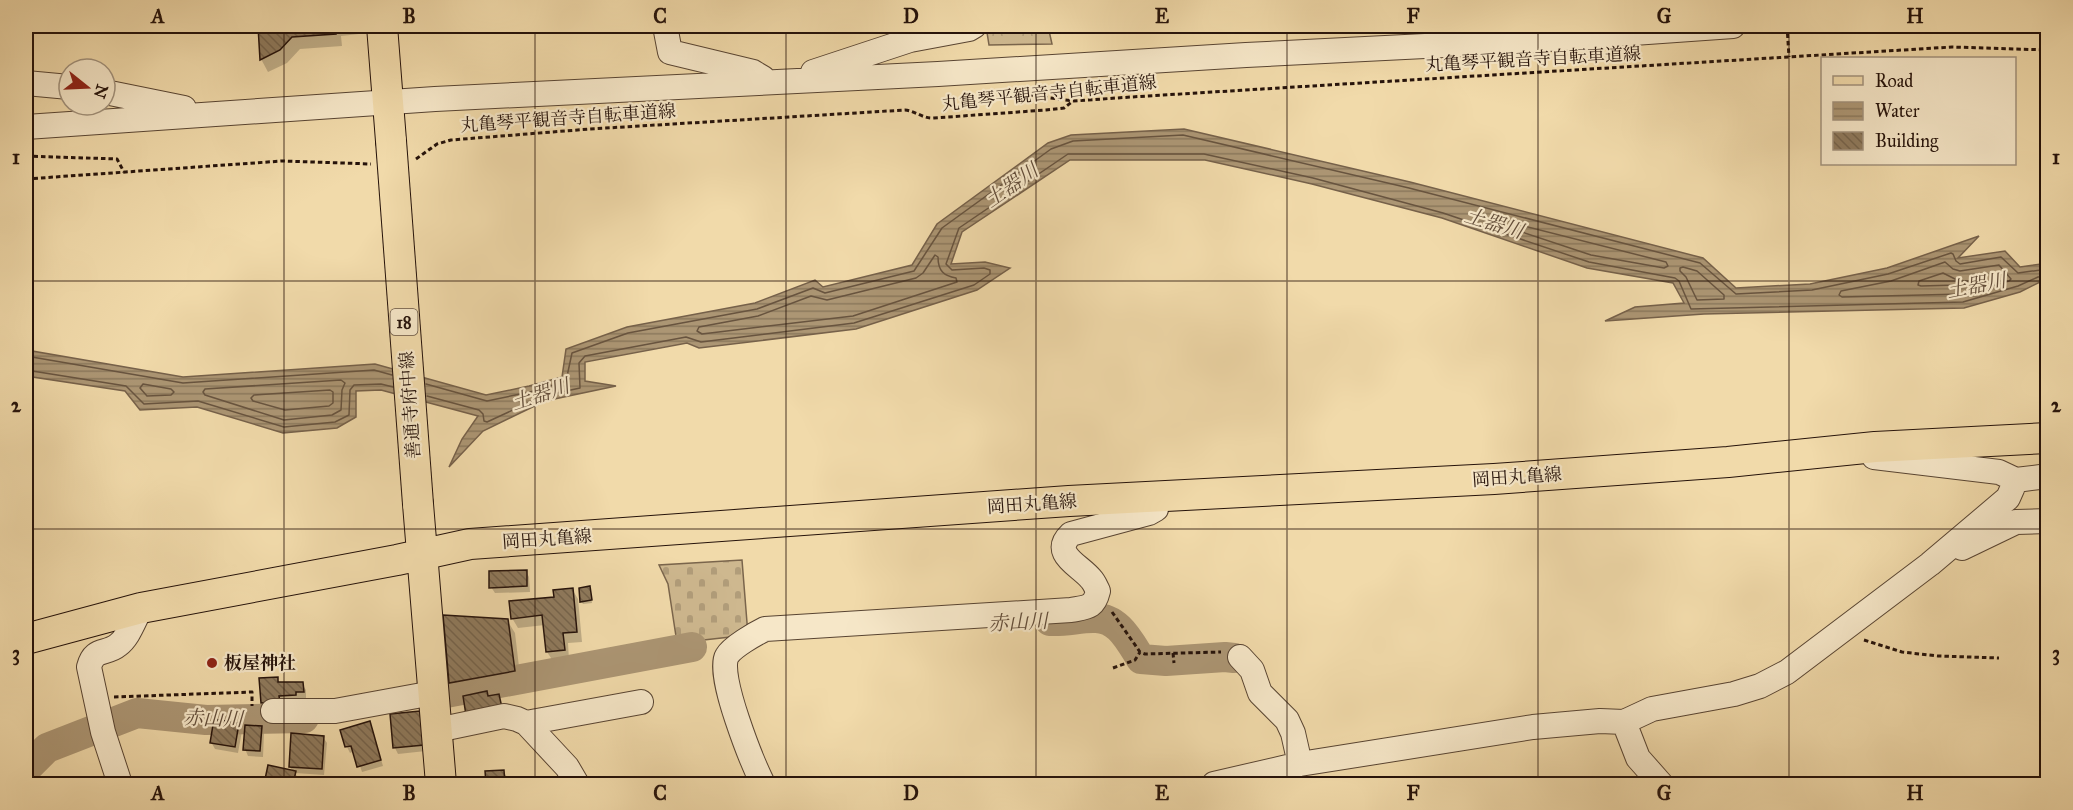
<svg xmlns="http://www.w3.org/2000/svg" width="2073" height="810" font-family="'IM FELL Great Primer','Noto Serif JP',serif">
<defs>
<pattern id="cemetery-stones" width="16" height="16" patternUnits="userSpaceOnUse" patternTransform="scale(1.5)"><rect width="16" height="16" fill="#ceb88f"/><path d="M2 7V4a2 2 0 0 1 4 0v3zM10 15v-3a2 2 0 0 1 4 0v3z" fill="#b19d7a"/></pattern>
<pattern id="park-crowns" width="20" height="18" patternUnits="userSpaceOnUse" patternTransform="scale(1.5)"><rect width="20" height="18" fill="#ceb88f"/><path d="M2 6a3 3 0 1 1 6 0M12 15a3 3 0 1 1 6 0" fill="none" stroke="#b19d7a"/></pattern>
<pattern id="water-rules" width="6" height="5" patternUnits="userSpaceOnUse" patternTransform="scale(1.5)"><rect width="6" height="5" fill="#ac9674"/><path d="M0 2.5h6" fill="none" stroke="#8c795d"/></pattern>
<pattern id="building-back-hatch" width="6" height="6" patternUnits="userSpaceOnUse" patternTransform="scale(1.5)"><rect width="6" height="6" fill="#8f7a5d"/><path d="M-1 5l2 2M0 0l6 6M5-1l2 2" fill="none" stroke="#75634b"/></pattern>
</defs>
<rect width="100%" height="100%" fill="#f1daaa"/>
<filter id="stains"><feTurbulence type="fractalNoise" baseFrequency=".00333" numOctaves="4"/><feColorMatrix values="0 0 0 0 .2 0 0 0 0 .09 0 0 0 0 .02 0 0 0 .5 -.17"/></filter>
<radialGradient id="worn" r=".72"><stop offset=".6" stop-color="#630" stop-opacity="0"/><stop offset="1" stop-color="#630" stop-opacity=".3"/></radialGradient>
<path fill="url(#cemetery-stones)" stroke="#7a654c" stroke-width="1.5" d="M742,560L748,635L677,643L668,584L659,565Z"/>
<path fill="url(#park-crowns)" stroke="#7a654c" stroke-width="1.5" d="M986,26H1048L1052,44L989,45Z"/>
<path fill="url(#water-rules)" stroke="#76614a" stroke-width="1.5" d="M1184,129L1410,182L1703,258L1736,288L1810,284L1887,268L1979,236L1958,258L2005,251L2020,267L2048,263L2047,282H2040L2020,292L1964,308L1704,314L1605,321L1635,307L1684,303L1673,283L1587,268L1442,218L1312,184L1205,160H1070L962,232L951,264L985,262L1010,268L977,290L856,329L699,348L687,343L585,362V381L616,386L545,401L483,431L449,467L462,439L478,416L381,390L356,391V417L337,428L283,433L197,407L140,410L125,391L26,376V350L183,377L375,364L486,395L529,386L562,377L566,349L627,327L755,303L815,280L823,287L912,265L937,224L1048,143L1071,135Z"/>
<path fill="#0003" d="M259,26H377V32L341,36L342,46L300,49L287,63L268,72L261,59Z
M526,571L529,577L530,592L495,593L491,587Z
M589,588L592,603L583,604L581,601Z
M572,589L578,599L582,642L568,643L569,660L553,661L547,652L545,625L518,628L512,618Z
M507,620L515,633L521,684L485,690L489,697L498,695L501,701L504,714L483,690L457,695L450,682Z
M277,678L280,684H302L306,690V698L266,709L263,702Z
M420,712L426,751L398,754L395,748L391,715Z
M369,723L372,729L383,766L362,772L355,751L350,753L347,747Z
M238,725L242,731L238,753L215,749L211,742Z
M261,727L264,734L263,757L248,756L245,749Z
M323,737L327,743L324,775L295,773L298,778L297,784H266L270,766L293,772L290,767Z
M503,771L507,777V784H488L487,772Z"/>
<g fill="none" stroke-linecap="round" stroke-linejoin="round">
<path stroke="#68543f" stroke-width="1.5" d="M1516,224L1666,262L1668,266L1664,268L1591,255L1516,230L1515,227Z
M935,255L938,257C938,271 944,276 956,278L957,282L853,316L702,334L697,331L699,327L758,316L811,296L827,300L916,278L923,273Z
M1945,262L1953,269L1960,271L1999,265L2011,279L2009,281L1962,294L1842,297L1839,295L1841,291L1891,281Z
M1683,267L1697,271L1724,295V299L1697,300L1686,277L1680,271V268Z
M1943,273L1957,280V285L1921,286L1918,285L1919,281Z
M26,356L183,383L374,370L392,375
M26,370L126,386L144,404L198,401L284,427L335,422L349,415L350,390L354,385L381,384L393,387
M341,380L345,383L342,390L341,410L332,415L284,420L205,395L203,392L205,389Z
M143,384L171,389L174,392L171,395L147,396L140,388Z
M426,384L487,401L530,392L566,381L572,353L628,333L757,309L813,288L825,293L914,271L942,228L1051,149L1073,141L1183,135L1409,188L1700,263L1736,294L1812,290L1888,274L1951,253L1953,254L1956,261L1960,264L2001,257L2018,273L2048,269
M330,390L333,392V403L329,406L285,410L253,401L251,398L254,395Z
M427,396L479,410L483,414L484,421L487,422L543,396L580,388L579,363L585,356L686,337L701,342L854,323L974,285L990,274V270L984,268L952,270L946,264L959,228L1068,154H1204L1313,178L1443,213L1589,262L1675,278L1679,281L1691,309L1963,302L2018,286L2038,277L2048,276"/>
<path stroke="#ac9674" stroke-width="30" d="M1050,621C1065,622 1079,618 1093,618C1118,616 1130,642 1141,659L1166,661L1225,657L1234,658
M446,693L692,647
M26,769L47,748L137,713L206,720L304,718"/>
</g>
<path fill="url(#building-back-hatch)" stroke="#25120a" stroke-width="1.5" d="M258,26H335L336,34L292,37L280,50L260,60Z
M527,570V586L489,588V571Z
M590,586L592,600L580,602L579,588Z
M573,588L577,632L563,633L565,650L546,652L542,615L511,619L509,601L554,597L553,590Z
M443,615L508,619L515,671L449,683Z
M278,677V682H303L304,692H296V695L279,696L280,702L261,703L259,678Z
M487,691L488,696L499,694L502,708L466,715L463,696Z
M420,711L424,745L393,748L390,714Z
M214,719L239,723L235,747L210,743Z
M370,721L381,760L357,767L351,746L345,747L340,730Z
M245,725L262,726L260,751L243,750Z
M291,733L324,736L322,769L289,767Z
M268,765L296,771L293,784H264Z
M504,770L505,784H486L485,771Z"/>
<g fill="none" stroke-linecap="round" stroke-linejoin="round">
<g stroke="#584432" stroke-width="26">
<path id="minor" d="M665,26L670,52L753,72L763,78
M813,72L910,40L969,29L974,26
M26,83L69,87
M105,92L184,108
M26,127L435,99L938,74L1246,55L1505,42L1733,26
M1874,457L1999,472L2016,480
M1962,548L2016,522L2048,521
M1240,657L1252,670L1260,693L1287,720L1293,733L1300,764
M273,711H335L433,693
M1624,722L1638,758L1661,784
M526,723L641,702
M437,730L504,716L517,719L526,723L567,767L577,784
M120,784L103,732L89,667C94,647 106,655 118,645C129,637 134,620 141,608
M763,784C753,764 716,674 727,656C732,647 755,634 765,629L1071,610C1087,607 1094,608 1098,591C1096,587 1094,582 1091,579C1080,565 1050,554 1071,534L1149,513L1156,509V497
M1214,784L1300,764L1533,727L1600,721L1624,722L1652,709L1734,694L1760,686L1787,672L1930,564L2008,498L2016,480L2048,476"/>
</g>
<g stroke="#25120a" stroke-width="32">
<path id="major" d="M382,26L391,141
M418,504L441,784
M26,639L141,608L397,560L470,544L1069,501L1494,479L1728,462L1875,447L2048,438"/>
</g>
<path stroke="#25120a" stroke-width="3" stroke-dasharray="4.5 3" stroke-linecap="butt" d="M1787,26L1789,57
M1006,92L1073,101
M26,156L117,159L124,172
M416,159L437,144L451,140L590,129L905,110C916,111 923,119 934,118L1046,110L1064,108L1073,101L1131,97L1952,47L2048,50
M26,179L282,161L371,164
M1112,612L1140,652L1145,654L1221,652
M1864,640L1902,652L1938,656L1999,658
M1173,653L1174,663
M1113,668L1135,660L1140,652
M114,697L252,692V706"/>
<use href="#minor" stroke="#f6e7c8" stroke-width="24"/>
<use href="#major" stroke="#f1daaa" stroke-width="30"/>
<g stroke="#25120a" stroke-width="32" stroke-linecap="butt">
<path id="major-bridge" d="M391,141L418,504"/>
</g>
<use href="#major-bridge" stroke="#f1daaa" stroke-width="30"/>
</g>
<path fill="none" stroke="#25120a" stroke-width="1.5" stroke-opacity="0.55" d="M284,26V784M535,26V784M786,26V784M1036,26V784M1287,26V784M1538,26V784M1789,26V784M26,281H2048M26,529H2048"/>
<circle fill="#8f2418" stroke="#f6e7c8" stroke-width="2" cx="212" cy="663" r="6"/>
<g text-anchor="middle" dominant-baseline="central" stroke-width="4.5" stroke-linejoin="round" paint-order="stroke">
<rect fill="#f6e7c8" stroke="#645243" stroke-width="1.5" x="390.5" y="309" width="27" height="26" rx="4.5"/>
<g font-size="16" font-weight="bold" fill="#25120a">
<text x="404" y="322">18</text>
</g>
<g font-size="18" fill="#25120a" stroke="#f6e7c8">
<text transform="translate(1533 59) rotate(-3)">丸亀琴平観音寺自転車道線</text>
<text transform="translate(1049 93) rotate(-6)">丸亀琴平観音寺自転車道線</text>
<text transform="translate(568 118) rotate(-4)">丸亀琴平観音寺自転車道線</text>
<text transform="translate(410 405) rotate(-94)">善通寺府中線</text>
<text transform="translate(1517 477) rotate(-4)">岡田丸亀線</text>
<text transform="translate(1032 504) rotate(-4)">岡田丸亀線</text>
<text transform="translate(547 539) rotate(-4)">岡田丸亀線</text>
</g>
<g font-size="18" font-weight="bold" fill="#25120a" stroke="#f6e7c8" text-anchor="start">
<text x="224" y="663">板屋神社</text>
</g>
<g font-size="20" font-style="italic" fill="#624d3a" stroke="#f6e7c8">
<text transform="translate(1011 185) rotate(-35)">土器川</text>
<text transform="translate(1494 223) rotate(17)">土器川</text>
<text transform="translate(1976 285) rotate(-11)">土器川</text>
<text transform="translate(540 394) rotate(-18)">土器川</text>
<text transform="translate(1018 622) rotate(-3)">赤山川</text>
<text transform="translate(213 718) rotate(2)">赤山川</text>
</g>
</g>
<rect width="2073" height="810" fill="none" stroke="#f1daaa" stroke-width="66"/>
<rect x="1821" y="57" width="195" height="108" fill="#f6e7c8" stroke="#a2927c" stroke-width="1.5"/>
<rect x="1833" y="76" width="30" height="9" fill="#f1daaa" stroke="#a2927c" stroke-width="1.5"/>
<text x="1875" y="87" font-size="18" fill="#25120a">Road</text>
<rect x="1833" y="102" width="30" height="18" fill="url(#water-rules)" stroke="#a2927c" stroke-width="1.5"/>
<text x="1875" y="117" font-size="18" fill="#25120a">Water</text>
<rect x="1833" y="132" width="30" height="18" fill="url(#building-back-hatch)" stroke="#a2927c" stroke-width="1.5"/>
<text x="1875" y="147" font-size="18" fill="#25120a">Building</text>
<g transform="translate(87 87) rotate(108)"><circle r="28" fill="#f6e7c8" stroke="#a2927c" stroke-width="1.5"/>
<path d="M0-4.5L10 22L0 15L-10 22Z" fill="#8f2418"/>
<text y="-9" font-size="16" font-weight="bold" text-anchor="middle" fill="#25120a">N</text>
</g>
<rect x="33" y="33" width="2007" height="744" fill="none" stroke="#25120a" stroke-width="2"/>
<g font-size="20" text-anchor="middle" font-weight="bold" fill="#25120a">
<text x="158" y="23">A</text>
<text x="409" y="23">B</text>
<text x="660" y="23">C</text>
<text x="911" y="23">D</text>
<text x="1162" y="23">E</text>
<text x="1413" y="23">F</text>
<text x="1664" y="23">G</text>
<text x="1915" y="23">H</text>
<text x="16" y="164">1</text>
<text x="2056" y="164">1</text>
<text x="16" y="412">2</text>
<text x="2056" y="412">2</text>
<text x="16" y="660">3</text>
<text x="2056" y="660">3</text>
<text x="158" y="800">A</text>
<text x="409" y="800">B</text>
<text x="660" y="800">C</text>
<text x="911" y="800">D</text>
<text x="1162" y="800">E</text>
<text x="1413" y="800">F</text>
<text x="1664" y="800">G</text>
<text x="1915" y="800">H</text>
</g>
<rect width="100%" height="100%" filter="url(#stains)"/>
<rect width="100%" height="100%" fill="url(#worn)"/>
</svg>
